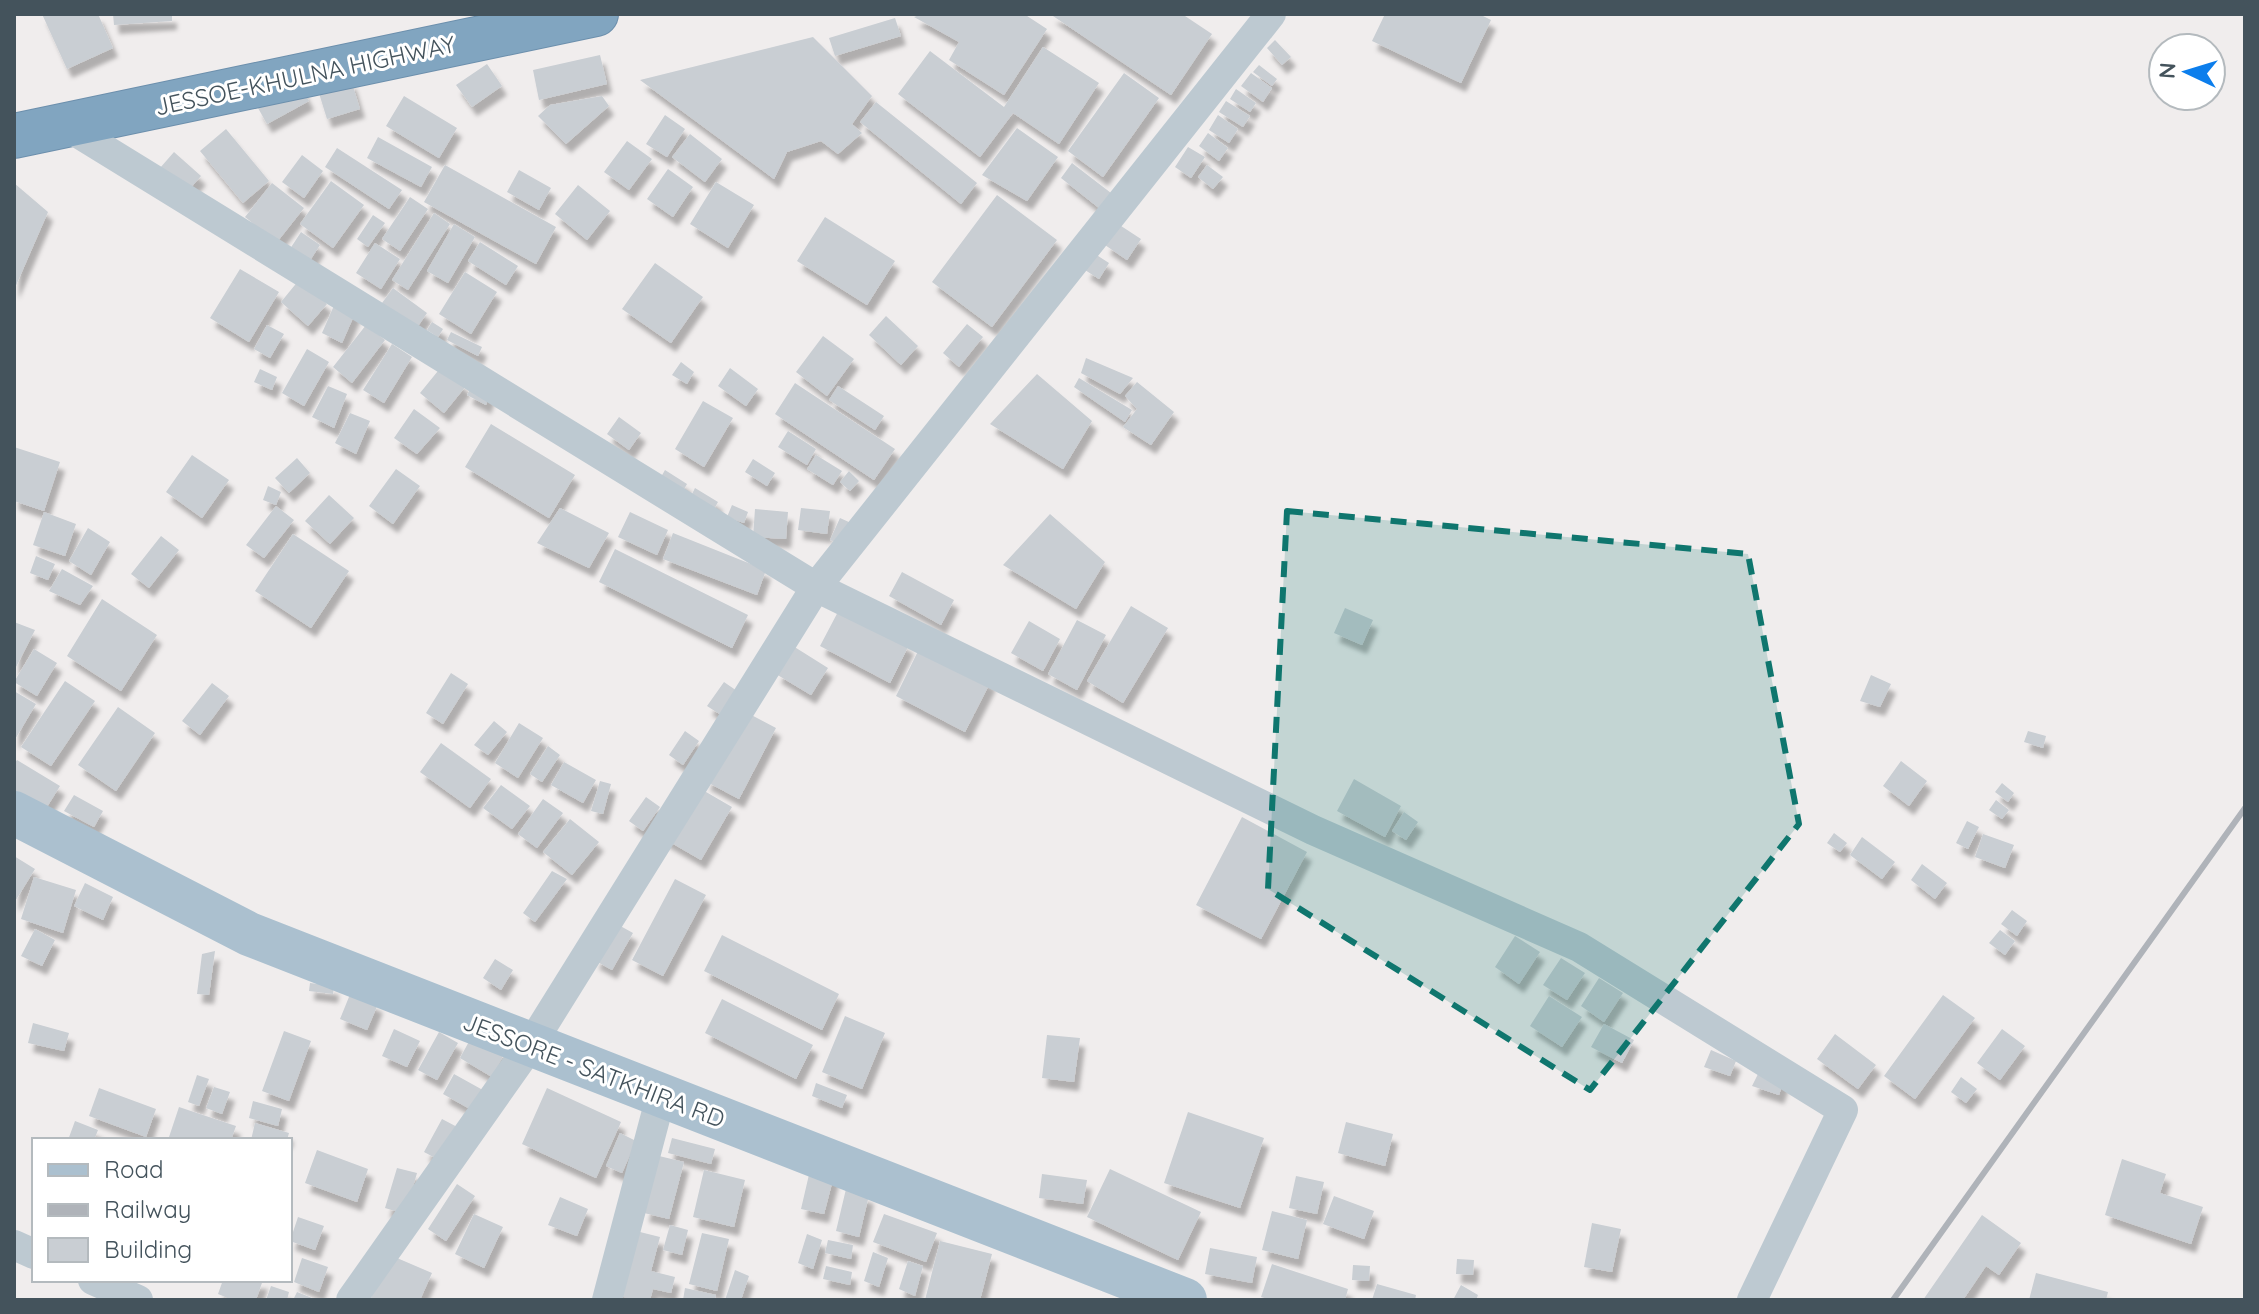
<svg xmlns="http://www.w3.org/2000/svg" width="2259" height="1314" font-family="Quicksand,sans-serif">
<defs>
<filter id="shadow"><feDropShadow dx="5" dy="9" stdDeviation="2" flood-color="#0004"/></filter>
</defs>
<rect width="100%" height="100%" fill="#f0eded"/>
<path fill="#c9ced3" filter="url(#shadow)" d="M42,14H98L113,48L67,69Z
M113,14H172V21L114,25Z
M922,14H1024L1047,29L1004,95L949,60L959,42L914,17Z
M1050,14H1182L1212,34L1171,95Z
M1385,14H1479L1491,20L1461,83L1372,41Z
M895,18L901,36L835,56L829,38Z
M813,37L872,96L852,124L862,133L838,154L821,141L787,152L774,179L640,80Z
M1275,40L1291,57L1282,65L1267,48Z
M1043,47L1099,83L1059,144L1013,113L980,157L898,94L930,51L1004,107Z
M600,55L607,84L539,100L533,70Z
M487,64L502,86L472,107L456,85Z
M1259,65L1277,79L1272,86L1253,72Z
M1124,73L1159,98L1103,177L1068,151Z
M1251,73L1272,88L1263,102L1241,86Z
M351,80L360,109L327,119L318,90Z
M300,84L309,101L267,124L258,108Z
M1236,89L1256,103L1250,112L1230,99Z
M404,96L457,128L439,158L386,126Z
M602,96L609,106L566,144L538,116L550,105Z
M1226,101L1250,116L1243,127L1219,112Z
M876,102L977,183L961,204L860,122Z
M665,115L685,129L667,157L646,144Z
M1218,115L1238,129L1229,143L1209,130Z
M1017,128L1058,157L1027,201L982,175Z
M226,129L269,181L243,203L200,151Z
M1208,133L1228,148L1219,161L1199,146Z
M690,134L722,159L705,182L672,157Z
M378,137L432,167L421,187L367,158Z
M627,141L652,159L629,190L604,172Z
M1188,147L1205,157L1191,178L1175,167Z
M337,148L402,190L389,209L325,167Z
M174,152L201,176L187,192L160,168Z
M302,155L323,171L304,198L282,182Z
M1072,163L1111,193L1099,208L1061,178Z
M445,165L556,227L536,264L424,202Z
M1207,165L1223,177L1213,189L1198,177Z
M668,169L693,187L673,217L647,199Z
M519,170L551,188L539,210L507,192Z
M331,181L364,205L333,248L300,224Z
M716,182L754,205L728,248L690,224Z
M14,183L48,212L14,290Z
M272,183L304,208L277,242L245,217Z
M578,185L610,211L587,240L555,214Z
M997,195L1057,240L992,327L932,282Z
M410,197L428,209L400,251L382,239Z
M434,213L450,224L408,290L392,280Z
M373,215L385,223L368,247L357,239Z
M825,217L895,261L867,305L797,261Z
M454,224L475,237L448,283L427,271Z
M1118,224L1141,239L1127,260L1105,245Z
M301,232L320,245L305,268L286,255Z
M480,242L518,266L506,285L468,261Z
M375,243L400,259L381,289L356,273Z
M1095,254L1109,263L1099,279L1085,270Z
M655,263L703,297L671,343L622,309Z
M240,269L279,292L249,342L210,318Z
M465,272L497,292L471,334L439,314Z
M299,280L327,304L308,326L281,302Z
M393,288L427,313L416,329L382,303Z
M336,301L356,311L342,343L322,333Z
M886,316L918,346L901,365L869,335Z
M432,322L443,329L438,337L427,330Z
M967,324L983,337L959,367L943,353Z
M267,325L284,334L270,358L254,349Z
M366,325L385,340L352,383L333,367Z
M451,332L482,347L478,356L447,340Z
M823,336L854,359L827,396L796,372Z
M392,344L412,357L384,403L363,390Z
M307,349L329,362L304,406L282,393Z
M1086,358L1133,378L1120,394L1081,373Z
M681,362L694,372L687,384L672,375Z
M442,366L466,386L444,413L420,393Z
M730,368L758,389L746,406L718,386Z
M260,369L277,377L272,390L254,382Z
M1037,374L1092,421L1063,469L990,424Z
M1079,378L1132,410L1125,422L1074,387Z
M1137,382L1174,412L1151,445L1123,427L1137,409L1125,396Z
M473,383L490,393L486,405L467,395Z
M795,383L895,449L874,480L775,414Z
M328,386L347,394L334,428L312,417Z
M838,386L884,416L875,430L829,400Z
M703,401L733,418L704,467L675,449Z
M414,409L440,428L417,454L394,438Z
M350,413L370,421L356,454L335,443Z
M619,417L641,433L629,450L607,434Z
M491,424L575,475L549,518L465,467Z
M788,431L816,449L807,465L778,447Z
M14,447L60,462L44,511L14,501Z
M192,455L229,480L202,518L166,492Z
M816,455L842,471L833,485L807,469Z
M297,458L310,473L289,493L275,478Z
M753,459L775,473L767,486L745,472Z
M396,469L420,486L393,524L369,506Z
M665,470L687,484L679,498L657,484Z
M849,471L859,481L850,491L840,482Z
M268,486L281,492L276,505L263,500Z
M695,488L718,502L710,516L688,502Z
M329,495L354,518L330,544L305,521Z
M732,505L748,512L744,523L727,517Z
M276,506L294,520L264,558L246,545Z
M560,508L609,533L589,568L537,543Z
M801,508L830,511L827,534L798,530Z
M755,509L788,512L786,539L753,537Z
M44,512L76,524L65,556L33,545Z
M630,512L668,530L657,555L618,537Z
M1050,514L1105,562L1076,609L1003,565Z
M840,518L851,523L842,544L830,540Z
M88,528L110,542L91,575L69,561Z
M673,533L766,570L757,595L663,559Z
M293,534L349,571L311,628L255,591Z
M161,536L179,550L149,588L131,574Z
M615,549L748,615L732,648L599,582Z
M36,556L55,564L48,580L30,573Z
M62,569L93,586L80,605L49,591Z
M902,572L954,600L941,625L889,596Z
M102,599L157,635L121,691L67,656Z
M1131,606L1168,628L1123,703L1087,681Z
M840,608L909,645L890,683L820,646Z
M1345,608L1373,620L1362,645L1334,633Z
M1077,620L1106,635L1077,690L1048,674Z
M1029,621L1060,639L1043,671L1011,653Z
M14,622L35,630L14,671Z
M921,645L991,681L965,732L896,696Z
M793,646L828,668L811,695L776,674Z
M34,649L57,663L37,696L14,682Z
M451,673L468,684L443,724L426,713Z
M1871,675L1891,684L1880,707L1860,701Z
M65,681L95,701L51,766L21,747Z
M724,682L737,691L721,715L707,706Z
M212,683L229,696L200,735L182,721Z
M14,691L36,704L14,741Z
M118,707L155,733L116,791L78,765Z
M742,710L776,728L739,799L705,781Z
M494,721L507,732L488,755L474,745Z
M519,723L543,738L518,778L495,763Z
M685,731L699,741L683,765L669,755Z
M2028,731L2046,736L2043,748L2024,742Z
M441,743L491,779L470,808L420,772Z
M548,746L560,755L542,782L530,774Z
M17,760L60,786L45,810L14,791V764Z
M1901,761L1927,781L1909,806L1883,786Z
M564,762L596,780L583,803L551,785Z
M1354,779L1401,806L1385,837L1337,811Z
M600,781L611,784L603,814L591,811Z
M2002,783L2014,793L2008,802L1995,792Z
M501,785L530,806L512,829L483,808Z
M694,785L732,807L701,860L663,838Z
M74,795L103,811L94,827L64,811Z
M646,797L660,807L643,831L629,821Z
M543,799L563,813L537,848L518,834Z
M1996,800L2009,810L2002,819L1989,810Z
M1404,812L1418,822L1406,840L1392,831Z
M1242,817L1307,852L1261,939L1196,905Z
M570,819L599,842L572,875L543,852Z
M1967,821L1979,827L1968,849L1956,843Z
M1834,833L1847,843L1840,852L1827,843Z
M1983,834L2014,845L2005,868L1975,857Z
M1862,837L1895,862L1882,879L1850,855Z
M14,856L35,869L14,903Z
M1922,864L1947,883L1935,899L1911,880Z
M552,871L567,879L535,922L523,913Z
M34,877L76,890L63,933L21,919Z
M675,879L706,895L663,976L632,960Z
M85,883L113,897L103,920L74,906Z
M2012,910L2027,921L2017,936L2001,924Z
M615,923L633,933L612,970L594,960Z
M35,929L55,940L42,966L21,956Z
M2000,930L2015,941L2005,955L1989,943Z
M722,935L839,994L822,1030L704,971Z
M1515,936L1540,952L1519,984L1495,967Z
M215,951L209,995L197,994L202,954Z
M1561,958L1585,973L1567,1000L1543,985Z
M495,959L513,970L501,990L483,978Z
M1599,978L1623,993L1604,1022L1581,1006Z
M310,983L334,986L333,994L309,991Z
M351,992L378,1004L367,1030L340,1019Z
M1943,995L1975,1018L1915,1099L1884,1076Z
M1549,996L1582,1017L1562,1047L1530,1026Z
M722,999L813,1045L796,1079L705,1033Z
M845,1016L885,1033L862,1089L822,1072Z
M33,1023L69,1033L64,1051L28,1043Z
M1604,1024L1634,1040L1622,1063L1591,1047Z
M394,1029L420,1041L407,1067L382,1056Z
M2002,1029L2025,1046L2000,1080L1977,1063Z
M284,1031L311,1041L289,1101L262,1091Z
M439,1032L458,1043L437,1080L418,1070Z
M1835,1034L1876,1065L1858,1089L1817,1059Z
M1047,1035L1080,1038L1074,1082L1042,1078Z
M472,1036L505,1052L492,1077L460,1058Z
M1711,1050L1736,1061L1730,1076L1704,1067Z
M1760,1070L1784,1080L1779,1095L1752,1086Z
M454,1074L490,1094L479,1114L443,1094Z
M197,1075L209,1079L199,1106L188,1102Z
M1961,1077L1977,1089L1966,1103L1951,1092Z
M816,1083L847,1095L842,1108L812,1096Z
M214,1087L230,1092L222,1114L206,1108Z
M99,1088L156,1109L146,1137L89,1116Z
M547,1088L621,1122L596,1178L522,1144Z
M253,1101L282,1109L278,1126L249,1118Z
M179,1107L236,1126L231,1140H168Z
M1188,1112L1264,1138L1240,1208L1164,1183Z
M442,1119L461,1129L443,1162L424,1152Z
M75,1121L98,1130L94,1140H68Z
M1346,1122L1393,1134L1385,1166L1338,1153Z
M255,1123L289,1133L287,1140H251Z
M620,1133L636,1141L622,1173L606,1166Z
M672,1138L715,1149L711,1164L668,1153Z
M317,1150L368,1169L357,1202L305,1183Z
M659,1156L684,1162L669,1219L644,1213Z
M2122,1159L2166,1174L2160,1193L2203,1207L2191,1244L2105,1215Z
M811,1166L835,1172L824,1214L801,1209Z
M397,1168L417,1173L405,1214L385,1208Z
M1110,1169L1201,1212L1178,1260L1087,1217Z
M704,1170L745,1180L734,1227L693,1217Z
M1042,1174L1087,1180L1083,1204L1039,1198Z
M1296,1176L1324,1182L1317,1214L1289,1208Z
M457,1184L475,1196L446,1241L428,1229Z
M846,1189L869,1195L859,1237L836,1231Z
M1334,1196L1374,1211L1364,1239L1323,1224Z
M560,1197L588,1209L577,1236L548,1225Z
M1272,1211L1307,1220L1298,1259L1262,1250Z
M474,1214L503,1227L484,1268L455,1254Z
M884,1214L937,1233L926,1262L873,1242Z
M1982,1215L2021,1243L1999,1275L1986,1266L1963,1300H1923Z
M298,1217L324,1226L315,1250L290,1241Z
M1592,1223L1621,1229L1612,1272L1584,1267Z
M670,1225L688,1230L682,1255L663,1250Z
M628,1229L660,1237L651,1271L675,1277L671,1293L653,1289L650,1300H636L611,1294Z
M702,1233L729,1239L717,1291L689,1284Z
M807,1234L822,1240L813,1269L798,1263Z
M828,1240L853,1245L851,1259L825,1253Z
M940,1241L992,1254L980,1300H925Z
M1210,1248L1257,1257L1252,1283L1205,1274Z
M873,1252L888,1258L879,1287L864,1281Z
M390,1255L432,1273L420,1300H370Z
M302,1258L328,1267L319,1292L294,1282Z
M1457,1259L1474,1260L1473,1275L1456,1274Z
M908,1261L923,1266L915,1296L899,1289Z
M1272,1264L1348,1289L1345,1300H1271L1261,1297Z
M1353,1265L1370,1266L1369,1281L1352,1280Z
M826,1266L852,1272L850,1285L823,1279Z
M735,1270L749,1276L741,1300H725Z
M2036,1273L2108,1292L2106,1300H2029Z
M223,1280H263L256,1300H233L218,1294Z
M1377,1284L1416,1295L1415,1300H1372Z
M1461,1285L1478,1295L1476,1300H1453Z
M271,1286L289,1292L287,1300H266Z
M685,1288L716,1295L715,1300H683Z
M297,1292L317,1300H293Z"/>
<g fill="none" stroke-linecap="round" stroke-linejoin="round">
<g stroke="#6c8fac" stroke-width="46">
<path id="highway" d="M14,136L596,14"/>
</g>
<path stroke="#bdc9d1" stroke-width="30" d="M65,125L816,587L1313,830L1579,947L1843,1110L1752,1300
M14,1245L34,1254
M93,1280L138,1300
M351,1300L530,1046L816,587L1271,14
M607,1300L661,1096"/>
<path stroke="#abc0cf" stroke-width="44" d="M14,813L249,934L1185,1300"/>
<use href="#highway" stroke="#81a5c0" stroke-width="44"/>
<path stroke="#afb3b9" stroke-width="6" d="M1893,1300L2245,808"/>
</g>
<path fill="#0f766e" fill-opacity="0.2" stroke="#0f766e" stroke-width="6" stroke-dasharray="16 10" stroke-linejoin="round" d="M1287,511L1748,554L1799,824L1590,1090L1268,889Z"/>
<g text-anchor="middle" dominant-baseline="central" stroke-width="6" stroke-linejoin="round" paint-order="stroke">
<g font-size="24" fill="#44535c" stroke="#fff">
<text transform="translate(305 75) rotate(-12)">JESSOE-KHULNA HIGHWAY</text>
<text transform="translate(594 1070) rotate(21)">JESSORE - SATKHIRA RD</text>
</g>
</g>
<rect width="2259" height="1314" fill="none" stroke="#44535c" stroke-width="32"/>
<rect x="32" y="1138" width="260" height="144" fill="#ffffff" stroke="#b4babe" stroke-width="2"/>
<rect x="48" y="1164" width="40" height="12" fill="#abc0cf" stroke="#b4babe" stroke-width="2"/>
<text x="104" y="1178" font-size="24" fill="#44535c">Road</text>
<rect x="48" y="1204" width="40" height="12" fill="#afb3b9" stroke="#b4babe" stroke-width="2"/>
<text x="104" y="1218" font-size="24" fill="#44535c">Railway</text>
<rect x="48" y="1238" width="40" height="24" fill="#c9ced3" stroke="#b4babe" stroke-width="2"/>
<text x="104" y="1258" font-size="24" fill="#44535c">Building</text>
<g transform="translate(2187 72) rotate(274)"><circle r="38" fill="#ffffff" stroke="#b4babe" stroke-width="2"/>
<path d="M0-6L14 30L0 20L-14 30Z" fill="#0c7eec"/>
<text y="-12" font-size="22" font-weight="bold" text-anchor="middle" fill="#44535c">N</text>
</g>
</svg>
